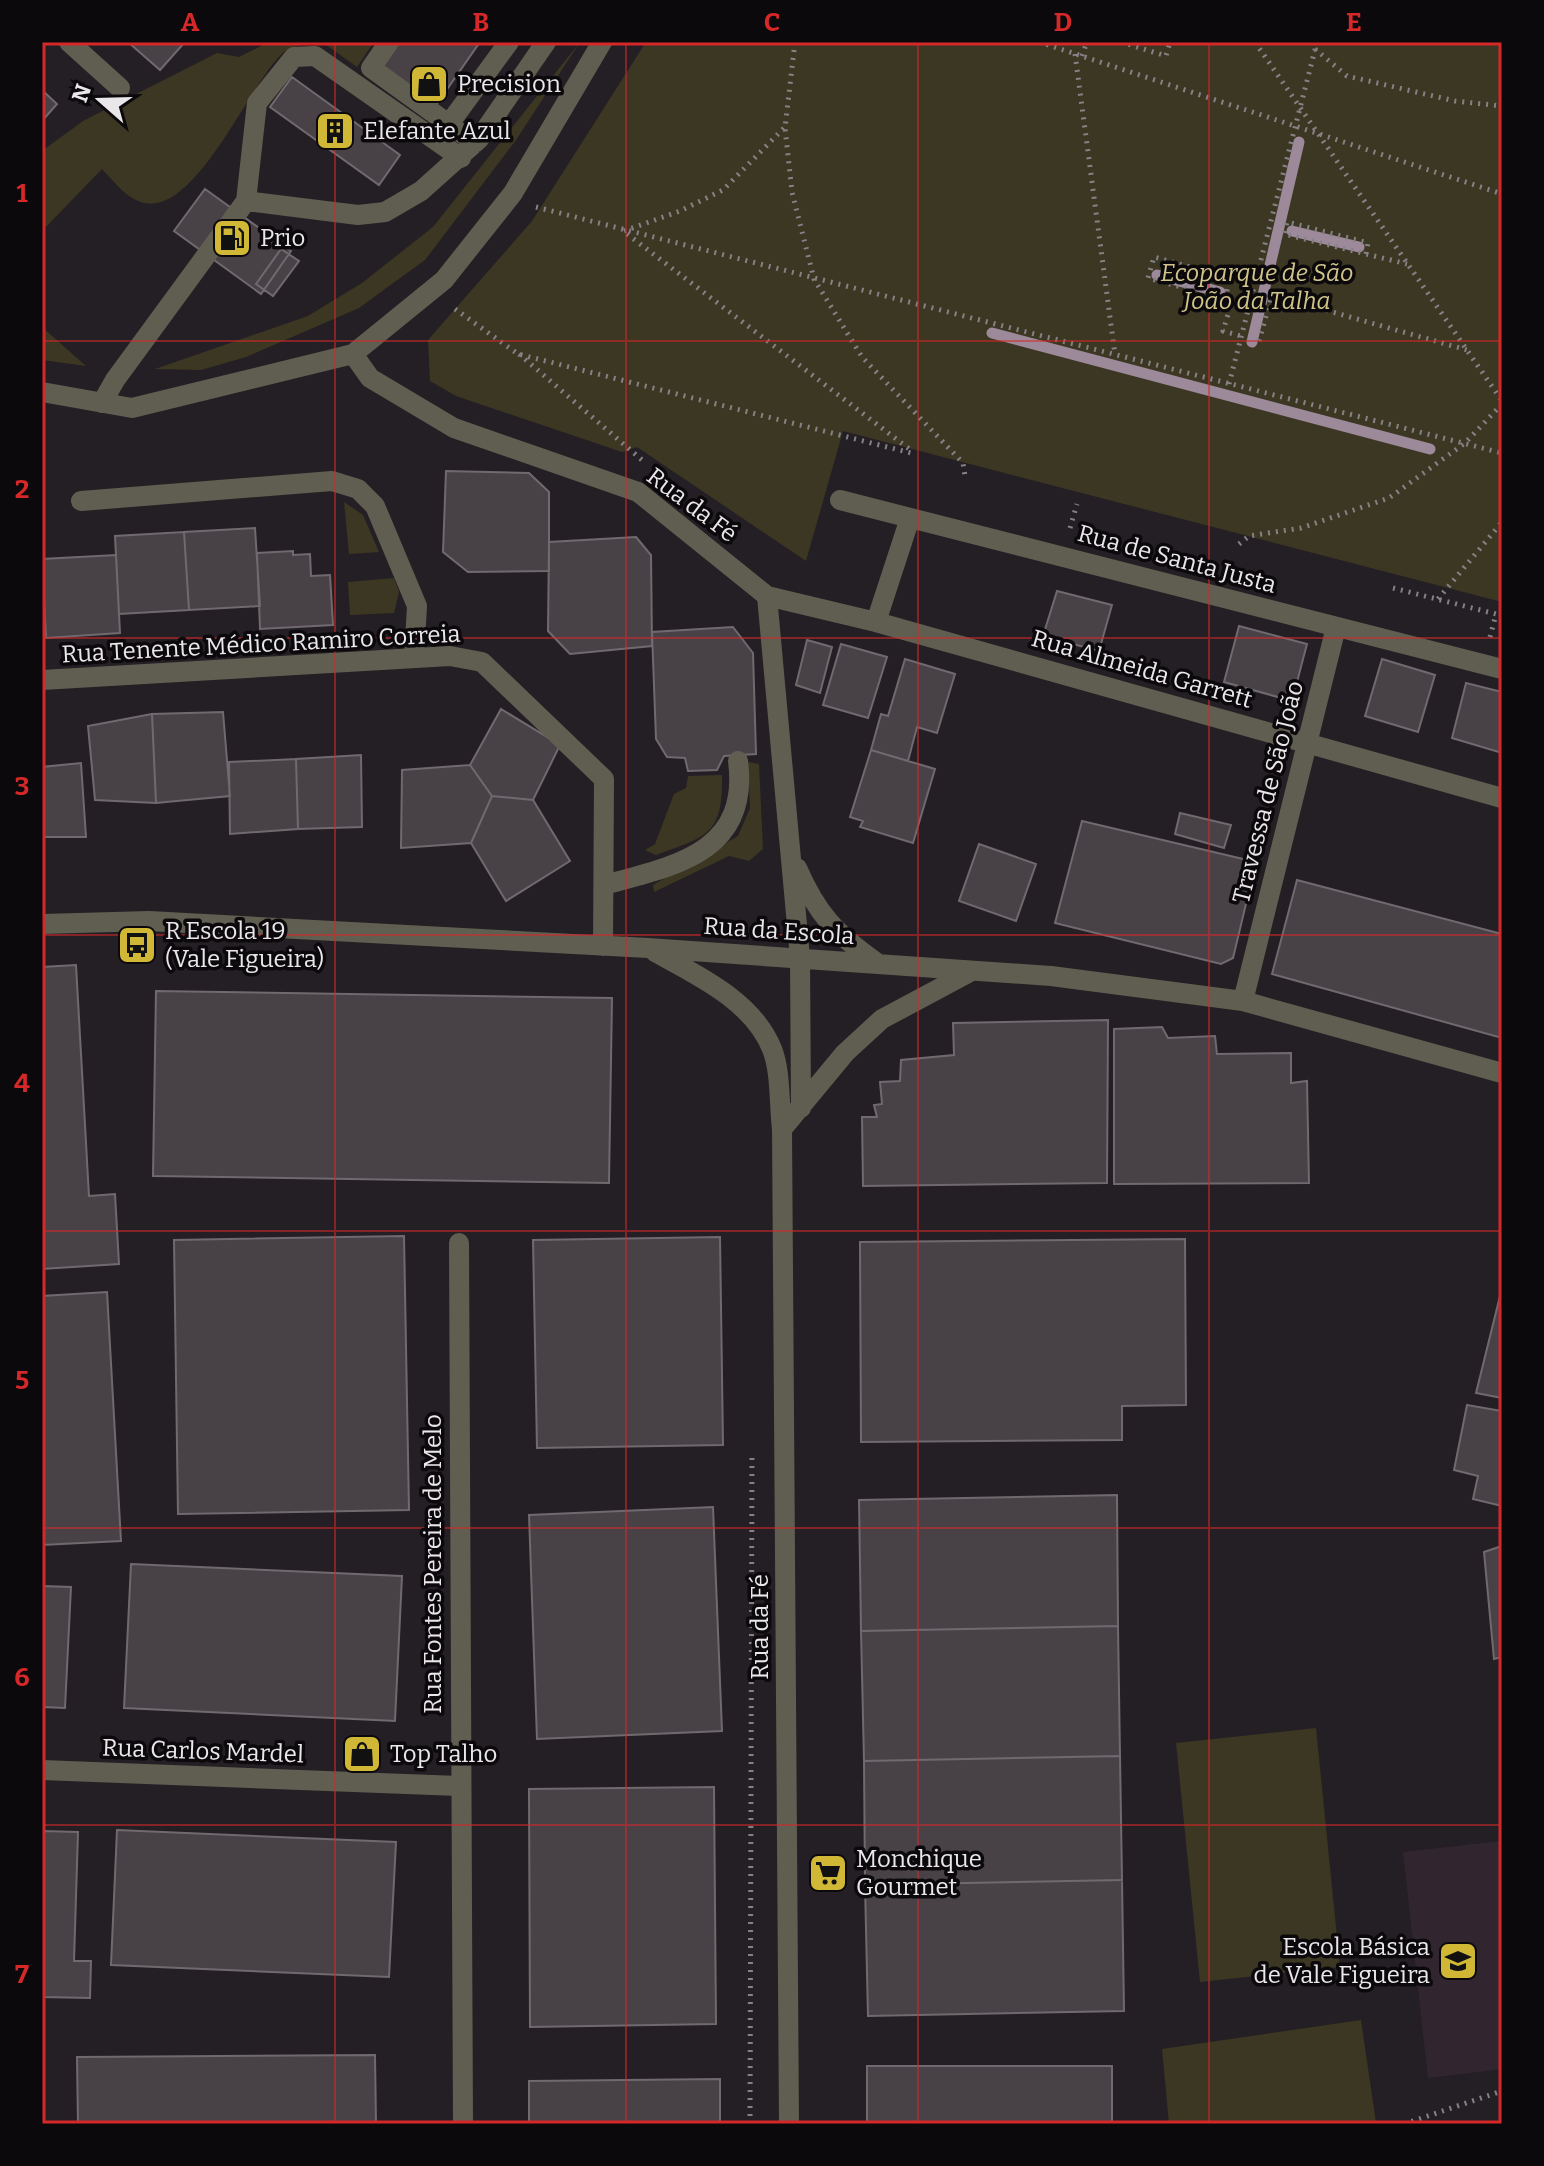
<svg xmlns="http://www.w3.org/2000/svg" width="1544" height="2166" font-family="Bitter,serif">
<rect width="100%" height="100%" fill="#241f24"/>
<path fill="#312630" d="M1501,1841L1502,2069L1428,2078L1403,1852Z"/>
<path fill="#3c3722" d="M269,42H313C305,45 291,46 284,52C250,79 191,232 134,199C122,193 111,178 102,169L42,231V151L83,121L217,53L239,57Z
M322,42H374L357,67Z
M580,42L516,140L425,260L359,308L246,357L201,370L155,369L308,316L362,283L433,227Z
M646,42H1502V602L843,431L806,561L637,447L622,452L456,396L430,381L428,340L532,221Z
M42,327L86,366L42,360Z
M344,502L363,515L379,552L349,554Z
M394,578L399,592L394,613L350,615L348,582Z
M748,762L759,764L763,849L749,861L729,856L654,892L653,885L738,836L750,808Z
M722,775C723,835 708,836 656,855L645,850L655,844L674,794L686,788L688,776Z
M1316,1728L1340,1967L1200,1982L1176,1743Z
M1361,2020L1376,2123L1169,2124L1162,2049Z"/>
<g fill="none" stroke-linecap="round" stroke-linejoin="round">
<path stroke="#9c899a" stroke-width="11" d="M1292,231L1359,247
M1157,275L1220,292
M992,333L1430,449
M1252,342L1299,142"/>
</g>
<path fill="#484247" stroke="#70696f" stroke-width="2" d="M128,42H185L160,70Z
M394,42H480L436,105L379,64Z
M292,77L400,155L379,185L270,107Z
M42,90L57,104L42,121Z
M205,189L291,251L261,294L174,231Z
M281,249L299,261L273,296L256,284Z
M446,471L529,473L549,492V571L468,572L443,552Z
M255,528L260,606L189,610L184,532Z
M184,532L189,610L119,614L115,536Z
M636,537L651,555L652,646L570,654L548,631L549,542Z
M293,551V555L310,554L311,576L330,575L333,625L260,629L257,553Z
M116,555L120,633L46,638L42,559Z
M42,571L46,638H42Z
M1057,591L1112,605L1099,651L1043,636Z
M1239,626L1307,644L1292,701L1224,682Z
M733,627L753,653L756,754L724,756L717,770L688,771L685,758L667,757L656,739L652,632Z
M807,640L832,647L820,693L796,685Z
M841,644L887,657L868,718L823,705Z
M905,659L955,674L937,733L917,727L908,761L871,750L881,714L888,716Z
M1382,659L1435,675L1418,732L1365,716Z
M1466,683L1502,692V753L1452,738Z
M501,709L560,745L533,800L492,796L470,765Z
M223,712L230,796L156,803L152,714Z
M152,714L156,803L95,800L88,726Z
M871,750L935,769L913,843L860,827L863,821L850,817Z
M361,755L362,827L298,829L296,759Z
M296,759L298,829L230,834L229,762Z
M81,763L86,837H42V767Z
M470,765L492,796L471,843L401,848L402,770Z
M492,796L533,800L570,861L506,901L471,843Z
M1180,813L1231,825L1224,848L1175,834Z
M1082,821L1256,862L1233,958L1221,964L1055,923Z
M979,844L1036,864L1016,921L959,901Z
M1297,880L1502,934V1038L1272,974Z
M76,965L89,1196L115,1194L119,1264L42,1269V967Z
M156,991L612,998L609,1183L153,1176Z
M1108,1020L1107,1183L863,1186L862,1117H877L874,1105L882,1104L880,1082L900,1081L901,1060L954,1055L953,1023Z
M1162,1027L1168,1038L1215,1036L1217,1054L1291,1053V1083L1307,1081L1309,1183L1114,1184V1029Z
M404,1236L409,1510L178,1514L174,1240Z
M720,1237L723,1445L537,1448L533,1240Z
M1185,1239L1186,1405L1122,1406V1440L861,1442L860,1242Z
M107,1292L121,1541L42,1545V1296Z
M1500,1296H1502V1398L1476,1393Z
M1467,1405L1502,1411V1506L1473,1499L1478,1476L1454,1470Z
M1117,1495L1118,1626L861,1631L859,1500Z
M713,1507L722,1731L537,1739L529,1515Z
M1502,1546V1657L1494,1659L1484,1552Z
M131,1564L402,1576L395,1721L124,1708Z
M42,1586L71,1587L65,1708L42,1707Z
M1118,1626L1120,1756L864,1761L861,1631Z
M1120,1756L1122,1880L865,1885L864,1761Z
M714,1787L716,2024L530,2027L529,1789Z
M117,1830L396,1842L389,1977L111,1965Z
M42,1831L78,1832L74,1961H91L90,1998L42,1997Z
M1122,1880L1124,2011L868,2016L865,1885Z
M375,2055L376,2124H78L77,2057Z
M867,2066H1112V2124H867Z
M720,2079V2124H529V2081Z"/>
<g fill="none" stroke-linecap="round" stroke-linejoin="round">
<path stroke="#858185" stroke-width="5" stroke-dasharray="2 6" stroke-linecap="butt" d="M795,42L785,128L792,192L814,279L862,357L963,463L965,476
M1039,42L1502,194
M1121,42L1166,56L1170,42
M1255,42L1502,401
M1315,49L1347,76L1455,101L1502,106
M1075,54L1115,355
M1082,56L1087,42
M536,207L1502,453
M624,231L680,211L723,190L784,128
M627,234L912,451
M1366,254L1368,243L1287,222L1284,234L1407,264
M1225,299L1230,278L1154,257L1148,278L1225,299L1232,301L1223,331L1241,336
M455,309L518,354L915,454
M1259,341L1272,295L1467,350
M519,354L642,460
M1229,384L1317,42
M1070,528L1077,504
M1239,544L1249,536L1301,528L1389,498L1465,443L1502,404
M1393,588L1496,614L1490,637
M1438,599L1502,522
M750,2124L752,1455
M1404,2124L1502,2091"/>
<path stroke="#605e50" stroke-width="20" d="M69,42L120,88
M389,42L371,68L475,143
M449,124L509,42
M246,201L257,103L294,57L315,56L461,158
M353,354L370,378L454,428L638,492L767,596L800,958L801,1108
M42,392L132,408L353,354L444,280L513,193L602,42
M102,403L115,380L246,201L358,215L385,212L421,191L479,139L546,42
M840,500L1502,669
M81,501L332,481L358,489L375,506L417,606L414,658
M767,596L876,622L1502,798
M876,622L910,518
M42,680L450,656L482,662L604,779L603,946
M797,868C817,914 836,934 877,963
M604,885C674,866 750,853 738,761
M42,924L149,921L648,948L1051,976L1243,1001L1502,1073
M655,952C697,975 753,1001 772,1049C781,1071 779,1105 782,1129L845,1053L882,1019L970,972
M1243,1001L1336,627
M782,1129L789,2124
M459,1243L463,2124
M42,1770L459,1786"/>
</g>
<path fill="none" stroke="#d62828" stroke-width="2" stroke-opacity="0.55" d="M335,42V2124M626,42V2124M918,42V2124M1209,42V2124M42,341H1502M42,638H1502M42,935H1502M42,1231H1502M42,1528H1502M42,1825H1502"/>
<defs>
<g id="shop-square" transform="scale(2)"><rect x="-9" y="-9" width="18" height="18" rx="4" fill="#d0b836" stroke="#0c090c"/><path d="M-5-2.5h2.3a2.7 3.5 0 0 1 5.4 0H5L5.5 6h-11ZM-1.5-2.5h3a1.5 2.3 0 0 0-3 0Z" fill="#111"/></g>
<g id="building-square" transform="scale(2)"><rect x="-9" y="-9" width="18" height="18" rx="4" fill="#d0b836" stroke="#0c090c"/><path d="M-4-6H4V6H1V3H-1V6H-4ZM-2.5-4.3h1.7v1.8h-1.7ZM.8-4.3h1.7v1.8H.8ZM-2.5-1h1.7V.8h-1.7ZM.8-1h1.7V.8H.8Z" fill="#111"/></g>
<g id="fuel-square" transform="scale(2)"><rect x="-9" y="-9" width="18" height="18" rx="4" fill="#d0b836" stroke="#0c090c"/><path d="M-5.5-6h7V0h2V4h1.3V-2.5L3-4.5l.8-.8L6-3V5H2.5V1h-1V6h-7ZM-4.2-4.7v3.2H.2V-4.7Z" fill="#111"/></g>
<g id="bus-square" transform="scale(2)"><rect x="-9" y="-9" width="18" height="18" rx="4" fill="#d0b836" stroke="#0c090c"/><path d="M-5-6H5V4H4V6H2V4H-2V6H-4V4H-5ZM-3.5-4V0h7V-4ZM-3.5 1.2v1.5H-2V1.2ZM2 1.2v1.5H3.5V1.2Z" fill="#111"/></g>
<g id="supermarket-square" transform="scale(2)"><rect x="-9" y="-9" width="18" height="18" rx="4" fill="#d0b836" stroke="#0c090c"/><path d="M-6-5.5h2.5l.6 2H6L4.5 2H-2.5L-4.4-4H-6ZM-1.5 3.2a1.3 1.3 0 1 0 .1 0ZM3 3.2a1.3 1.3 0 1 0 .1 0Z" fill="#111"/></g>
<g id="school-square" transform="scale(2)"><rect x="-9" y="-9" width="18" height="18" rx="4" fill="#d0b836" stroke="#0c090c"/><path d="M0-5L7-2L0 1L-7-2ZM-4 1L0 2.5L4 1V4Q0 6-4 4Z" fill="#111"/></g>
</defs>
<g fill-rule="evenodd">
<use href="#shop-square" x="429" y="84"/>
<use href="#building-square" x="335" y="131"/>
<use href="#fuel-square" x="232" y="238"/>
<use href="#bus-square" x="137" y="945"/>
<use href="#shop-square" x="362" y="1754"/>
<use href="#supermarket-square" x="828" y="1873"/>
<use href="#school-square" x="1458" y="1961"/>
</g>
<g text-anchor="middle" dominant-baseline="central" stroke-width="7" stroke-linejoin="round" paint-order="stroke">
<g font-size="24" fill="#eae7ea" stroke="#0c090c" text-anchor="start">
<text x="457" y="84">Precision</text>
<text x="363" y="131">Elefante Azul</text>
<text x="260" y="238">Prio</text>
<text x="165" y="931">R Escola 19<tspan x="165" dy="28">(Vale Figueira)</tspan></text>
<text x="390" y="1754">Top Talho</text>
<text x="856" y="1859">Monchique<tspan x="856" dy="28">Gourmet</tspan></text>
<text x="1430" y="1947" text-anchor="end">Escola Básica<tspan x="1430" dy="28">de Vale Figueira</tspan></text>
</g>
<g font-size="24" font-style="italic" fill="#d0c489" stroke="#0c090c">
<text x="1257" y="273">Ecoparque de São<tspan x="1257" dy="28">João da Talha</tspan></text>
</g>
<g font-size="24" fill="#eae7ea" stroke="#0c090c">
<text transform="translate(692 505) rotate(37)">Rua da Fé</text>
<text transform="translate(1177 559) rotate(15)">Rua de Santa Justa</text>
<text transform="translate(261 644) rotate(-3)">Rua Tenente Médico Ramiro Correia</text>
<text transform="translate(1142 669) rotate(16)">Rua Almeida Garrett</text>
<text transform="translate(1268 792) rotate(-76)">Travessa de São João</text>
<text transform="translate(779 931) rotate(4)">Rua da Escola</text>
<text transform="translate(433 1564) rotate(-90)">Rua Fontes Pereira de Melo</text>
<text transform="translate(760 1627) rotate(-90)">Rua da Fé</text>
<text transform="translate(203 1751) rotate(2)">Rua Carlos Mardel</text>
</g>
</g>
<rect width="1544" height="2166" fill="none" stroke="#0c090c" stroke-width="88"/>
<g transform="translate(100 100) rotate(290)" stroke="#0c090c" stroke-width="6" paint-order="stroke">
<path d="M0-6L14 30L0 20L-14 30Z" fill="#eae7ea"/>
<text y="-12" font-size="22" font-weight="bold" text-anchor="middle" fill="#eae7ea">N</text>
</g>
<rect x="44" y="44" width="1456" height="2078" fill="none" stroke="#d62828" stroke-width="3"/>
<g font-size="26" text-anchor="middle" font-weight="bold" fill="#d62828">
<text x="190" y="31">A</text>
<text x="481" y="31">B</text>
<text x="772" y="31">C</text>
<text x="1063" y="31">D</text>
<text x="1354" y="31">E</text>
<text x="22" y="202">1</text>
<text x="22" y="498">2</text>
<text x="22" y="795">3</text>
<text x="22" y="1092">4</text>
<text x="22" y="1389">5</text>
<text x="22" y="1686">6</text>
<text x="22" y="1983">7</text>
</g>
</svg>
